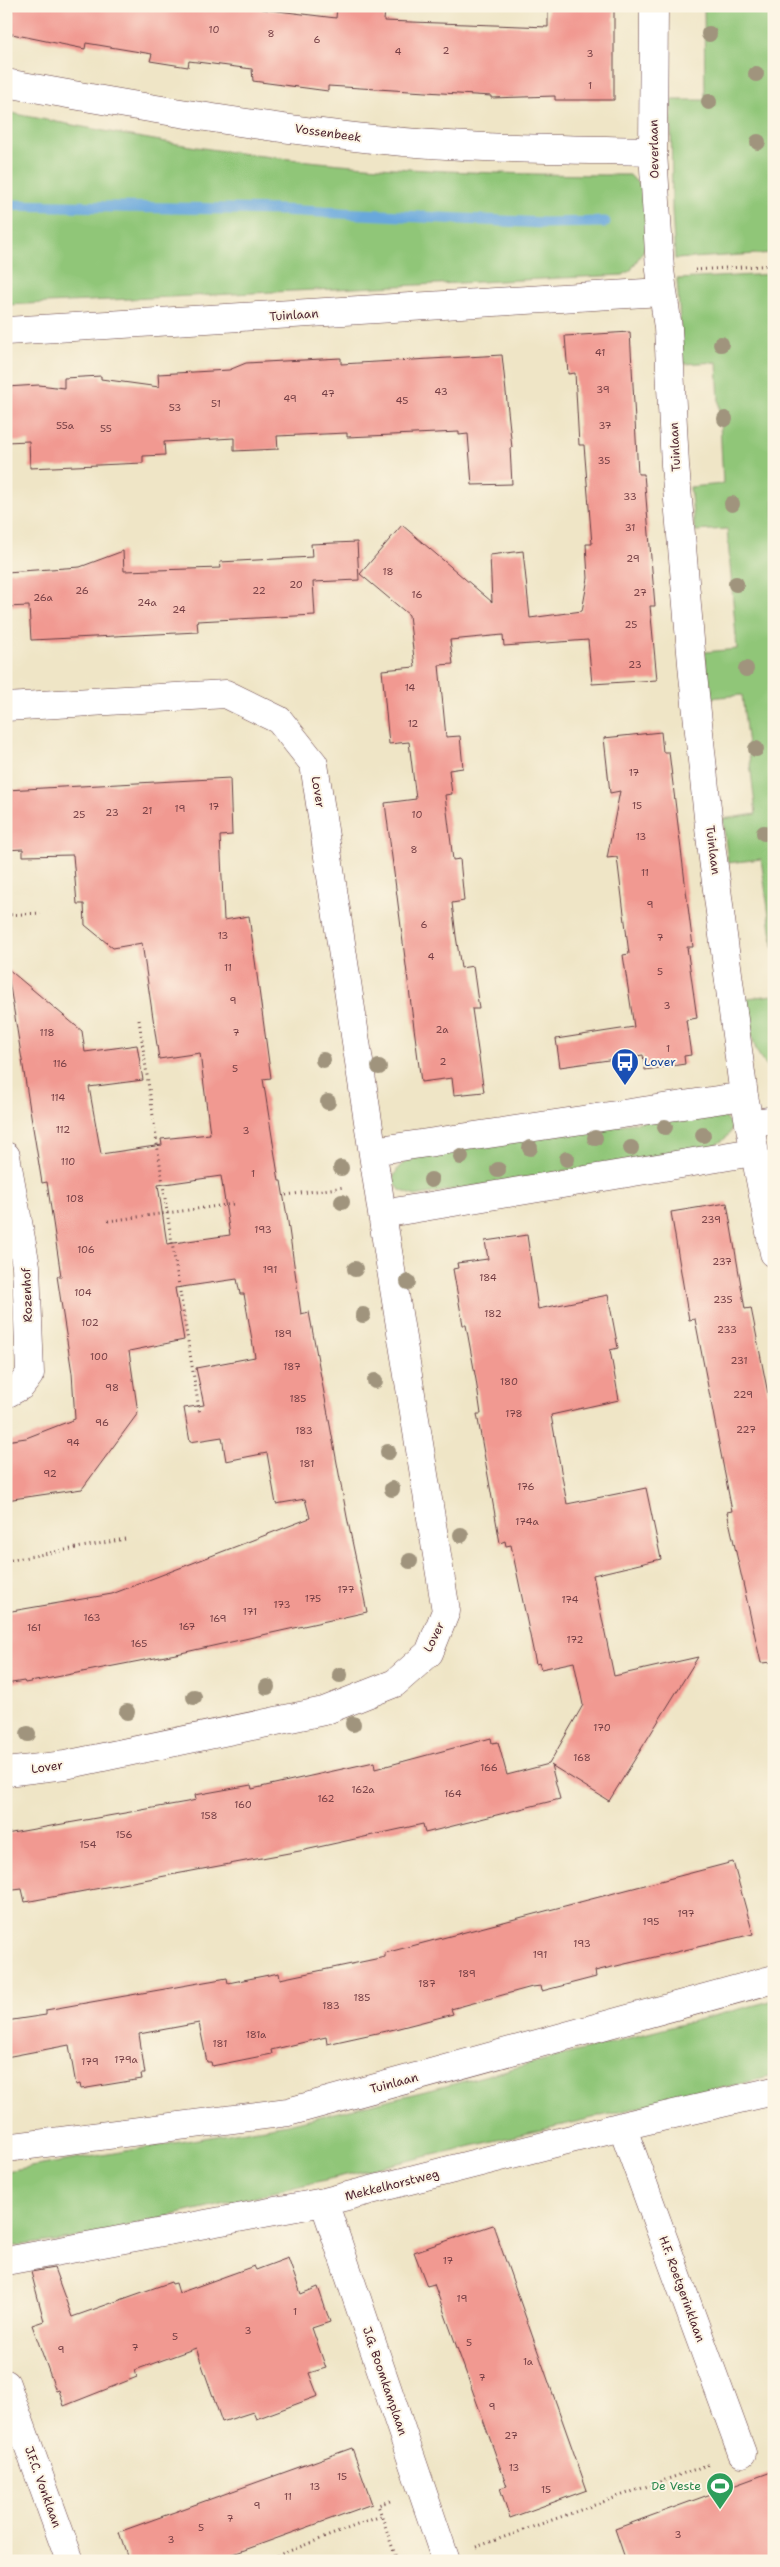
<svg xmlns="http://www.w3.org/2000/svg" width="780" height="2567" font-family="'Shantell Sans',sans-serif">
<rect width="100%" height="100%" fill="#fcf5e5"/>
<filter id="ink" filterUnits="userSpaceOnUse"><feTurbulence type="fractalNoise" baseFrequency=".02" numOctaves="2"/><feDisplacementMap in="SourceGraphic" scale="10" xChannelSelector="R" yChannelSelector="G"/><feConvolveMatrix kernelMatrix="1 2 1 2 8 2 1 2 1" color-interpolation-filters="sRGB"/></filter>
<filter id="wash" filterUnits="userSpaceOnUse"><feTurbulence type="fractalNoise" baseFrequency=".0096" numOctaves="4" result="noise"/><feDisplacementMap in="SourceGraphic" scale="20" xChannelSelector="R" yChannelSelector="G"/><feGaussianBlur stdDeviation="1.12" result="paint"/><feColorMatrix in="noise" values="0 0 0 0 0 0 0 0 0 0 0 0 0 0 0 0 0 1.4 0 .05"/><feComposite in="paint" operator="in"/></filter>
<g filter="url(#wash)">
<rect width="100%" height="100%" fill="#efe5c6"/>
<path fill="#90c678" stroke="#6d7252" d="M704,6H770L774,253L675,259L672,210L671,100H705Z
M6,112C72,125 138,138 203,148C344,169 488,175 630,175L645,191L648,243L631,270L623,275L6,305Z
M774,274V951L761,859L728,863L723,819L756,814L742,695L709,698L705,652L737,649L727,529L695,531L690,487L723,484L717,362L683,364L677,279Z
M774,995V1071C749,1055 751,1025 747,998Z
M713,1111C739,1123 736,1135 711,1147L415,1196L400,1190L392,1180L399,1167L413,1156Z
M774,2000V2076L70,2239L6,2247V2171L288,2124L442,2087Z"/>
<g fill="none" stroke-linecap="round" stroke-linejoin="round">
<path stroke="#69a8db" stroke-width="11" d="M6,205L280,210L544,223L605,222"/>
</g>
<g id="blocks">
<path fill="#f19991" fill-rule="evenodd" d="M13,6H261V9L336,18L337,7L385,10L384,21L548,27V6H614V100H555V96L491,98V96L328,86V91L253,81L252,69L189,61L188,67L150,61L152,54L86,43L85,49L7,33Z
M630,332L638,474H644L655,606H650L657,680L592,684L588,640L504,646L503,635L450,640L453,664L439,665L446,737L460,736L463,768L449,770L452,794L445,795L453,860L460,859L464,901L452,903L456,936L461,968L473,966L479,1009H472L484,1092L454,1095L452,1078L421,1082L385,803L416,799L409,742L389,744L382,670L415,667L409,615L360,574L402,525L492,602L490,555L523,551L530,618L582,611L588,578L586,544H592L584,445H579L575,373L568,374L565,336Z
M502,355L512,448H510L512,484L472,485L468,434L459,435V432L347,437V433L277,436L278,449L234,451V438L164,442L165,455L143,456V463L30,468L29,441L6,442V387L39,385L64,388V378L101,376V379L159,387L158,374L229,370L246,363L341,358V364Z
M357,542L359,580L313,582L315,615L197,621L198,632L31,640L29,606L6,607V572L80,567L123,551L124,571L221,568L220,562L312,557L311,544Z
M661,732L663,752H669L693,947H687L697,1018L686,1020L691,1055L684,1056L685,1064L645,1070L643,1055L560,1067L556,1039L634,1027L623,955L629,954L617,857L607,858L620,791L610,793L604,738Z
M230,778L232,835L220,836L224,920L249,916L271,1078L263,1079L279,1181H281L288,1222L301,1314L309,1312L347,1517L367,1612L181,1653L25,1683L24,1681L6,1684V1612L112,1594L310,1518L305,1499L276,1504L267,1453L226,1461L222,1437L190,1442L184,1408L204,1405L196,1368L255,1357L244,1294H240L237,1279L175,1288L184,1340L129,1351L138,1413L82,1489L6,1500V1441L26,1438L75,1419L72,1373L57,1276H61L47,1182L42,1183L7,968L82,1031L85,1052L137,1045L143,1080L89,1087L101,1154L162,1145L161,1139L210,1134L200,1053L159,1059L142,943L113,948L85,925L84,904H77L73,855L23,856V849L6,850V790ZM221,1176L230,1235L167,1244L158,1185Z
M727,1203L745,1309L751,1308L774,1424V1662L761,1663L727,1512L732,1511L695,1319L689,1320L671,1212Z
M527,1235L538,1309L608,1295L618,1348L610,1350L619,1400L551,1415L567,1504L646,1488L661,1559L593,1575L614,1676L698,1657L609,1801L551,1765L560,1799L425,1833L423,1824L305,1850L25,1902L22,1889L6,1891V1834L187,1802L196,1800L195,1795L251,1785L252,1789L374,1762L375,1769L491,1738L492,1743L498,1742L507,1775L549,1764L583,1705L574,1662L541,1669L539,1663L536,1664L511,1545L506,1546L505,1541L500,1543L477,1414H481L476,1380L466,1325H463L453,1269L458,1268L457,1263L488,1259L485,1241Z
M733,1862L753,1934L595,1971L596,1977L542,1991L541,1986L532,1987L451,2009L453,2014L395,2029L327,2044L326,2037L271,2050L272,2054L212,2066L211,2062H207L199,2023L139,2034L145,2074H141L142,2079L81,2089L80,2084L76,2085L69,2045L6,2057V2021L46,2015V2010L227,1978L228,1983L279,1973L280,1979L385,1957V1953Z
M493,2225L587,2490L510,2518L500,2488L507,2486L434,2284L427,2286L414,2252Z
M288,2258L301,2294L318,2287L330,2322L312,2328L326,2368L309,2373L318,2396L256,2419L253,2412L222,2422L196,2348L135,2370L137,2377L64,2406L59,2390L56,2391L32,2325L44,2321L31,2272L54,2268L72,2317L171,2282L172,2284L176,2283L179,2293L254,2266L256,2270Z
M352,2448L372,2504L214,2561H129L119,2532Z
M774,2471V2561H626L615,2529Z"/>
</g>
</g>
<g filter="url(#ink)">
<use href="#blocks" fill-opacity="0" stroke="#633d42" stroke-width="1"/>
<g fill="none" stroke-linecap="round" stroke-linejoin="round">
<g stroke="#633d42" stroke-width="29">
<path id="minor" d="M654,6L653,151L660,270L668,328L675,465L693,675L710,836L744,1096L774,1253
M6,83C128,105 250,126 373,139C466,149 560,149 653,151
M6,331L662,292
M6,707L226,694L279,720L314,764L382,1214L446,1611L429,1653L395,1683L324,1711L65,1765L6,1772
M749,1124L774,1120
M373,1151L744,1096
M6,1156L26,1266L30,1374L21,1386L6,1394
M382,1214L753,1152
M622,2126L742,2453
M6,2148L288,2112L774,1979
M324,2202L446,2561
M6,2261L324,2202L622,2126L774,2091
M6,2384L70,2561"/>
</g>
<path stroke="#633d42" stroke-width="3" stroke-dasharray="1 4" stroke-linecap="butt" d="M695,270L774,265
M6,915L41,913
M139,1020L167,1212L200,1415
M286,1195L345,1187
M108,1221L233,1204
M6,1561L125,1539
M390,2501L378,2505L397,2561
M476,2547L710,2464
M263,2561L381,2516"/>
<use href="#minor" stroke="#fff" stroke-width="28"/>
</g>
<g fill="#a0947d">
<circle cx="709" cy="34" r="8"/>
<circle cx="756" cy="74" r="8"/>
<circle cx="709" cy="102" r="8"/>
<circle cx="758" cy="142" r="8"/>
<circle cx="721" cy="344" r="8"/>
<circle cx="725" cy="419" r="8"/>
<circle cx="732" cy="504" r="8"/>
<circle cx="736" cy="584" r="8"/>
<circle cx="746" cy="669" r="8"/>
<circle cx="756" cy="749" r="8"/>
<circle cx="764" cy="833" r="8"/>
<circle cx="323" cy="1060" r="8"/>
<circle cx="379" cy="1067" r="8"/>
<circle cx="328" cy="1102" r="8"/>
<circle cx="665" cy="1127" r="8"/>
<circle cx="703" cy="1135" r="8"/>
<circle cx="595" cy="1138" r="8"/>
<circle cx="530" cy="1148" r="8"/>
<circle cx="631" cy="1148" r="8"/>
<circle cx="461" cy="1157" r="8"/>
<circle cx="567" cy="1159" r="8"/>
<circle cx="341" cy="1168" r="8"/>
<circle cx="498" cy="1170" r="8"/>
<circle cx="431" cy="1180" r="8"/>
<circle cx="342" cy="1202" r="8"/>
<circle cx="355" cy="1269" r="8"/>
<circle cx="408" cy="1282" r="8"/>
<circle cx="363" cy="1315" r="8"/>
<circle cx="375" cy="1381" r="8"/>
<circle cx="388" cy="1452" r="8"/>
<circle cx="392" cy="1489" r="8"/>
<circle cx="461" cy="1535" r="8"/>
<circle cx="410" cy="1561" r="8"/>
<circle cx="340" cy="1675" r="8"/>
<circle cx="267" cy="1687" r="8"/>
<circle cx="194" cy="1697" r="8"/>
<circle cx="127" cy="1712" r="8"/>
<circle cx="353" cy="1724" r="8"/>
<circle cx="28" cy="1734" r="8"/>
</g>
</g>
<defs>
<g id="bus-pin" transform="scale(1.4375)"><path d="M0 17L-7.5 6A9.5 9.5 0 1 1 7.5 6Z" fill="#1a4fb4" stroke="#fcf5e5"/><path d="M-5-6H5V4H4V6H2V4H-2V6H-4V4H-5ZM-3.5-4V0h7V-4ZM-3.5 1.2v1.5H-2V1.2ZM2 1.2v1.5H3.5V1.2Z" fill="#fff"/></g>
<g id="stadium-pin" transform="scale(1.4375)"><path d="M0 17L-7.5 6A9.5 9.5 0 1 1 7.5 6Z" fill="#2e9e5b" stroke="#fcf5e5"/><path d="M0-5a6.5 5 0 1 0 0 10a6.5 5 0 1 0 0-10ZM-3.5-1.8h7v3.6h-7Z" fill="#fff"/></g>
</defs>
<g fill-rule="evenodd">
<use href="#bus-pin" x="625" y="1062"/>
<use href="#stadium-pin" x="720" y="2486"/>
</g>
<g text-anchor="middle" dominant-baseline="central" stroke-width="4" stroke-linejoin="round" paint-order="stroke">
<g font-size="10" fill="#743e44">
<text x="214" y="29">10</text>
<text x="271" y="33">8</text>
<text x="317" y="39">6</text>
<text x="446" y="50">2</text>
<text x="398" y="51">4</text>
<text x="590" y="53">3</text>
<text x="590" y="85">1</text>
<text x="600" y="352">41</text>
<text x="603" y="389">39</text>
<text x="441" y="391">43</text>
<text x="328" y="393">47</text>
<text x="290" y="398">49</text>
<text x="402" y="400">45</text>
<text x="216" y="403">51</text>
<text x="175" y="407">53</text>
<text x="65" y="425">55a</text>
<text x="605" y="425">37</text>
<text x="106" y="428">55</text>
<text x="604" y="460">35</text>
<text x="630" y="496">33</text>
<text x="630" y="527">31</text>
<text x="633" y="558">29</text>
<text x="388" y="571">18</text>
<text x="296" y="584">20</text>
<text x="82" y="590">26</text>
<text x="259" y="590">22</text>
<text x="640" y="592">27</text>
<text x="417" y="594">16</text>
<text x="43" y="597">26a</text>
<text x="147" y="602">24a</text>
<text x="179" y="609">24</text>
<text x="631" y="624">25</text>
<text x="635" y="664">23</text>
<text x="410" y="687">14</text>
<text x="413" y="723">12</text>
<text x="634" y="772">17</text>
<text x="637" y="805">15</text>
<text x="214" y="806">17</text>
<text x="180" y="808">19</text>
<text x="147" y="810">21</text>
<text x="112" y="812">23</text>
<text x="79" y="814">25</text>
<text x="417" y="814">10</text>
<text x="641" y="836">13</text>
<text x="414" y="849">8</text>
<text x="645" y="872">11</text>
<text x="650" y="904">9</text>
<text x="424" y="924">6</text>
<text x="223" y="935">13</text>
<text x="660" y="937">7</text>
<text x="431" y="956">4</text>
<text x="228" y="967">11</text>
<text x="660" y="971">5</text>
<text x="233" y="1000">9</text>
<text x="667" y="1005">3</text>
<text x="442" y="1029">2a</text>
<text x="47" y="1032">118</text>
<text x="236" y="1032">7</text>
<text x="668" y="1048">1</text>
<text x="443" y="1061">2</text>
<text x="60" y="1063">116</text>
<text x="235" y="1068">5</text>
<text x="58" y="1097">114</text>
<text x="63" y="1129">112</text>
<text x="246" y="1130">3</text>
<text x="68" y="1161">110</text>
<text x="253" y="1173">1</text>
<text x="75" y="1198">108</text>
<text x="711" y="1219">239</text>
<text x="263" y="1229">193</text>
<text x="86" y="1249">106</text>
<text x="722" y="1261">237</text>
<text x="270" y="1269">191</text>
<text x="488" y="1277">184</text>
<text x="83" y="1292">104</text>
<text x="723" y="1299">235</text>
<text x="493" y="1313">182</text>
<text x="90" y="1322">102</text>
<text x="727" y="1329">233</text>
<text x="283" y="1333">189</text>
<text x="99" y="1356">100</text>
<text x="739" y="1360">231</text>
<text x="292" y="1366">187</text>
<text x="509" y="1381">180</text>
<text x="112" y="1387">98</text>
<text x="743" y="1394">229</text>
<text x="298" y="1398">185</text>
<text x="514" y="1413">178</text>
<text x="102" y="1422">96</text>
<text x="746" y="1429">227</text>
<text x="304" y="1430">183</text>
<text x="73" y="1442">94</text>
<text x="307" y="1463">181</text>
<text x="50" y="1473">92</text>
<text x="526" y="1486">176</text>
<text x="527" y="1521">174a</text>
<text x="346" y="1589">177</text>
<text x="313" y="1598">175</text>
<text x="570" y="1599">174</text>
<text x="282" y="1604">173</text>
<text x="250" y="1611">171</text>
<text x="92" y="1617">163</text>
<text x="218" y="1618">169</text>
<text x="187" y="1626">167</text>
<text x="34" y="1627">161</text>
<text x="575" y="1639">172</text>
<text x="139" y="1643">165</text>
<text x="602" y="1727">170</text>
<text x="582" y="1757">168</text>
<text x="489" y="1767">166</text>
<text x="363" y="1789">162a</text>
<text x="453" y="1793">164</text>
<text x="326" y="1798">162</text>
<text x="243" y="1804">160</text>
<text x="209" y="1815">158</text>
<text x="124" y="1834">156</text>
<text x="88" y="1844">154</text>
<text x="686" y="1913">197</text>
<text x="651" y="1921">195</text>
<text x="582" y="1943">193</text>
<text x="540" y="1954">191</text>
<text x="467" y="1973">189</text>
<text x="427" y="1983">187</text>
<text x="362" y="1997">185</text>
<text x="331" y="2005">183</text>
<text x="256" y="2034">181a</text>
<text x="220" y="2043">181</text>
<text x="126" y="2059">179a</text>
<text x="90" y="2061">179</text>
<text x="448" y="2260">17</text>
<text x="462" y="2298">19</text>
<text x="295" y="2311">1</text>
<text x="248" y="2330">3</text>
<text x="175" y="2336">5</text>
<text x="469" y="2342">5</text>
<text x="135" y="2347">7</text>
<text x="61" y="2349">9</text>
<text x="528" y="2361">1a</text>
<text x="482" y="2377">7</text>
<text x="492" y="2406">9</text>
<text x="511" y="2435">27</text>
<text x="514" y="2467">13</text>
<text x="342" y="2476">15</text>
<text x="315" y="2486">13</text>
<text x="546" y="2489">15</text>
<text x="288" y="2496">11</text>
<text x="257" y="2505">9</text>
<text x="230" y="2518">7</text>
<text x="201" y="2527">5</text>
<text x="678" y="2534">3</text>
<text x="171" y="2539">3</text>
</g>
<g font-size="12" fill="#4a1f2b" stroke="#fcf5e5">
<text transform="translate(328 133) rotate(8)">Vossenbeek</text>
<text transform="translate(654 149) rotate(-91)">Oeverlaan</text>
<text transform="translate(294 315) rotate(-4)">Tuinlaan</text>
<text transform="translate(675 447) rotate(-93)">Tuinlaan</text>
<text transform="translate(318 792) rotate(81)">Lover</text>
<text transform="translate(713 850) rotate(83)">Tuinlaan</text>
<text transform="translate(27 1295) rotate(-92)">Rozenhof</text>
<text transform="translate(434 1637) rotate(-64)">Lover</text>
<text transform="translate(47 1767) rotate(-8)">Lover</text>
<text transform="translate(394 2083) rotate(-15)">Tuinlaan</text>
<text transform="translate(392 2185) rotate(-14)">Mekkelhorstweg</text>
<text transform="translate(682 2289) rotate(70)">H.F. Roetgerinklaan</text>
<text transform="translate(385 2381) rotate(71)">J.G. Boomkamplaan</text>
<text transform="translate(43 2487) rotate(70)">J.F.C. Vonklaan</text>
</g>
<g font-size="12" fill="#164399" stroke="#fcf5e5" text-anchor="start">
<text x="644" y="1062">Lover</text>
</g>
<g font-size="12" fill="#27864d" stroke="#fcf5e5" text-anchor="end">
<text x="701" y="2486">De Veste</text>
</g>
</g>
<rect width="780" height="2567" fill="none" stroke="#fcf5e5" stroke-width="25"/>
</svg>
